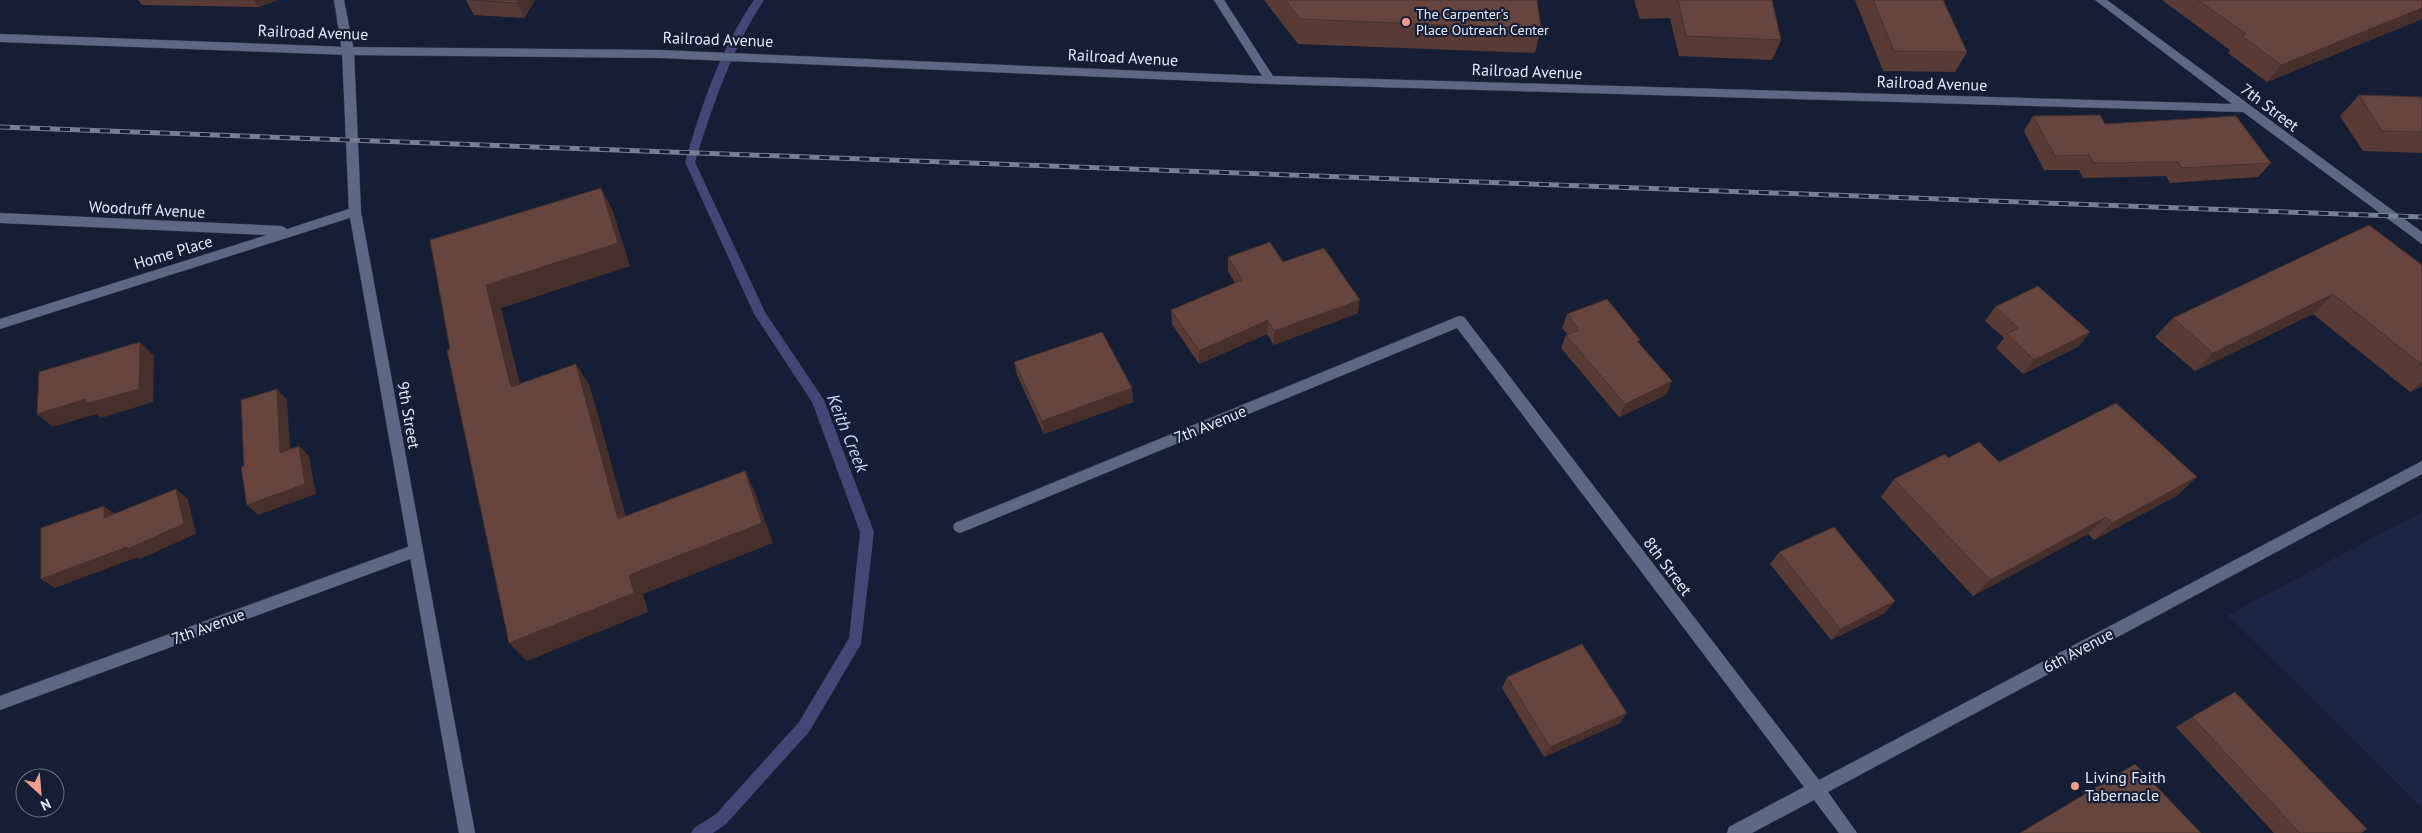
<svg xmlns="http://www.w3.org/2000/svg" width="2422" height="833" font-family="'PT Sans',sans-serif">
<rect width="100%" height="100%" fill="#151e35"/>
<path fill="#1c2644" d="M2422,512V808L2228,615Z"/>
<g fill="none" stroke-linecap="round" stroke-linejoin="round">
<path fill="#464676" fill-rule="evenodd" d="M754,0H764C731,50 713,105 695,162L765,312L824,400L874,532L861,644L809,732L726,824L713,833H691L694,828L716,814L799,722L849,638L860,532L812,402L754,314L685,162C702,105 720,49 754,0Z"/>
<g stroke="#34394d" stroke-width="1">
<path id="minor" d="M1214,0H1224L1273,76L2232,104L2095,0H2107L2422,232V244L2243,112L1270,84L660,58L348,55L0,42V34L348,47L660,50L1262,76Z
M355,207L361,212L359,215L0,329V319L267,235L0,223V213L282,226L287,229Z
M1459,316L1464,317L1819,780L2422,461V474L1828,792L1857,833H1839L1814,800L1752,833H1727L1729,827L1804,787L1457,328L965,531L960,533L955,531L953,527L955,523Z
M416,544L421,545L423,550L421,555L0,710V696Z"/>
</g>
<g stroke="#34394d" stroke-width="1">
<path id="tertiary" d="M334,0H344L354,51L361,212L475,833H459L349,212L342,51Z"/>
</g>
<use href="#minor" fill="#5c6884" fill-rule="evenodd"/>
<use href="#tertiary" fill="#5c6884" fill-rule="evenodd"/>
<g stroke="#777f93" stroke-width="5">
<path id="rail" d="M0,127L2422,217"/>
</g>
<use href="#rail" stroke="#151e35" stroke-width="3" stroke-dasharray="10" stroke-linecap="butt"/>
</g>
<path fill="#583b36" d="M138,0H278L259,7L142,5Z
M466,0H535L524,18L474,15Z
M1264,0H1537L1541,29L1535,53L1298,44Z
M1634,0H1772L1781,40L1772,60L1679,56L1670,18L1640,19Z
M1855,0H1943L1967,52L1955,72L1883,71Z
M2162,0H2422V19L2267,82L2228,53L2230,50Z
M2359,95L2422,97V153L2363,151L2340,116Z
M2033,116L2105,124L2271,163L2258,177L2170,183L2166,176L2083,178L2079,170H2044L2024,131Z
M1228,257L1283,262L1358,313L1274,345L1267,334L1199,364L1172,324L1171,310L1235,283L1228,271Z
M2422,265V386L2410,392L2313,314L2195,371L2155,337L2173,318Z
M1995,307L2090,332L2079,346L2023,374L1996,348L2004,338L1985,321Z
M1567,314L1639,344L1672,381L1666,395L1619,417L1561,348L1566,335L1567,334L1562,328Z
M1014,362L1132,388L1133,402L1044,434L1017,375Z
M1948,458L1999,462L2178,495L2094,540L2088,534L1973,596L1881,497L1894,479Z
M1779,552L1895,601L1885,613L1831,640L1770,564Z
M1507,677L1620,723L1544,757L1502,688Z
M2192,717L2361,833H2274L2176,727Z"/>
<path fill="#47302c" d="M254,0H278L259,7Z
M519,0H535L524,18L517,3Z
M2422,8V19L2267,82L2281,65Z
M601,188L613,211L630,266L501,308L526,408L511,387L486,285Z
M2333,294L2313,314L2195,371L2213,353Z
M1360,300L1358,313L1274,345V331Z
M1268,320L1267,334L1199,364V351Z
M2090,332L2079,346L2023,374L2034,360Z
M140,342L154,356L153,402L101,418L96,414L53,427L37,414Z
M576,364L590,386L632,539L618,519Z
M1672,381L1666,395L1619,417L1625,404Z
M2422,382V386L2410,392Z
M1132,388L1133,402L1044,434L1042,421Z
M277,389L287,400L291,463L280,453Z
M299,446L309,456L316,494L258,515L247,505Z
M745,471L755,492L773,543L643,594L648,612L527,661L509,643Z
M2197,477L2178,495L2094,540L2112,523Z
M176,489L188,499L196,534L140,559L138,557L55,588L41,579L127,547Z
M104,506L117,516L104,518Z
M2106,517L2088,534L1973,596L1990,580Z
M1895,601L1885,613L1831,640L1840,629Z
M1627,713L1620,723L1544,757L1550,747Z"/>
<path fill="#66453f" stroke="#47302c" d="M470,0H519L517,3Z
M1285,0H1537L1541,29L1300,19Z
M1678,0H1772L1781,40L1686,36Z
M1873,0H1943L1967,52L1894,51Z
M2198,0H2422V8L2281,65L2242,36L2246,34Z
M2359,95L2422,97V132L2382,131Z
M2100,115L2105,124L2236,116L2271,163L2182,168L2178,162L2094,163L2089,155L2055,156L2033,116Z
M601,188L618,243L486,285L511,387L576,364L618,519L745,471L762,523L629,575L634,593L509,643L447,350L450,349L430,240Z
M2369,225L2422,265V365L2333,294L2213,353L2173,318Z
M1270,242L1283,262L1324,248L1360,300L1274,331L1268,320L1199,351L1171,310L1242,280L1228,257Z
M2038,286L2090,332L2034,360L2007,334L2018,328L1995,307Z
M1607,299L1640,340L1637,341L1672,381L1625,404L1566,335L1579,330L1567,314Z
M1102,332L1132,388L1042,421L1014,362Z
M140,342L139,389L85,404L86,399L37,414L39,372Z
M277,389L280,453L299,446L305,484L247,505L241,467L244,466L241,400Z
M2116,403L2197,477L2112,523L2106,517L1990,580L1894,479L1945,454L1948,458L1979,442L1999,462Z
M176,489L184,524L127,549V547L41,579V528L104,506V518Z
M1834,527L1895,601L1840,629L1779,552Z
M1582,644L1627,713L1550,747L1507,677Z
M2235,692L2367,829L2361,833H2300L2192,717Z
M2135,764L2201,833H2020Z"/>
<g fill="#f49d8d" stroke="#151e35" stroke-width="2">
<circle cx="1406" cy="22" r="5"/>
<circle cx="2075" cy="786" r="5"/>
</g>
<g text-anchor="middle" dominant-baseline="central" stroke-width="4.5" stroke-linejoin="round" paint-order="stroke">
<g font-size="14" fill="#e3eafa" stroke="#151e35" text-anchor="start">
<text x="1416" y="14">The Carpenter's<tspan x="1416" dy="16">Place Outreach Center</tspan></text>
</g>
<g font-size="16" fill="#e3eafa" stroke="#151e35">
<text transform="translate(313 32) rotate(2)">Railroad Avenue</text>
<text transform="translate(718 39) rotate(2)">Railroad Avenue</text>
<text transform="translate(1123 57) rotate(3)">Railroad Avenue</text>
<text transform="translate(1527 71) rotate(2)">Railroad Avenue</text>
<text transform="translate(1932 83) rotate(2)">Railroad Avenue</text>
<text transform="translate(2270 107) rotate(37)">7th Street</text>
<text transform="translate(147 209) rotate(3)">Woodruff Avenue</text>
<text transform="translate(173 252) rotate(-17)">Home Place</text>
<text transform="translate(409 415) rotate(80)">9th Street</text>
<text transform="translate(1210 424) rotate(-22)">7th Avenue</text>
<text transform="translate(1668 566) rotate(53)">8th Street</text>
<text transform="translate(208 626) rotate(-20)">7th Avenue</text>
<text transform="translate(2078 650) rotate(-28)">6th Avenue</text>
</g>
<g font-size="16" fill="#e3eafa" stroke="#151e35" text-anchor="start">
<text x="2085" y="777">Living Faith<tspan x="2085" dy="18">Tabernacle</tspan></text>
</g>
<g font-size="18" font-style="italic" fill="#c7d7fe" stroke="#151e35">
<text transform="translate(848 433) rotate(68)">Keith Creek</text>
</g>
</g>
<g transform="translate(40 793) rotate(154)"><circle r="24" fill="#151e35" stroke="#677084"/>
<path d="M0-4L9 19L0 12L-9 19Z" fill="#f49d8d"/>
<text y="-8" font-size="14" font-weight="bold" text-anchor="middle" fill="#e3eafa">N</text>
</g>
</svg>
